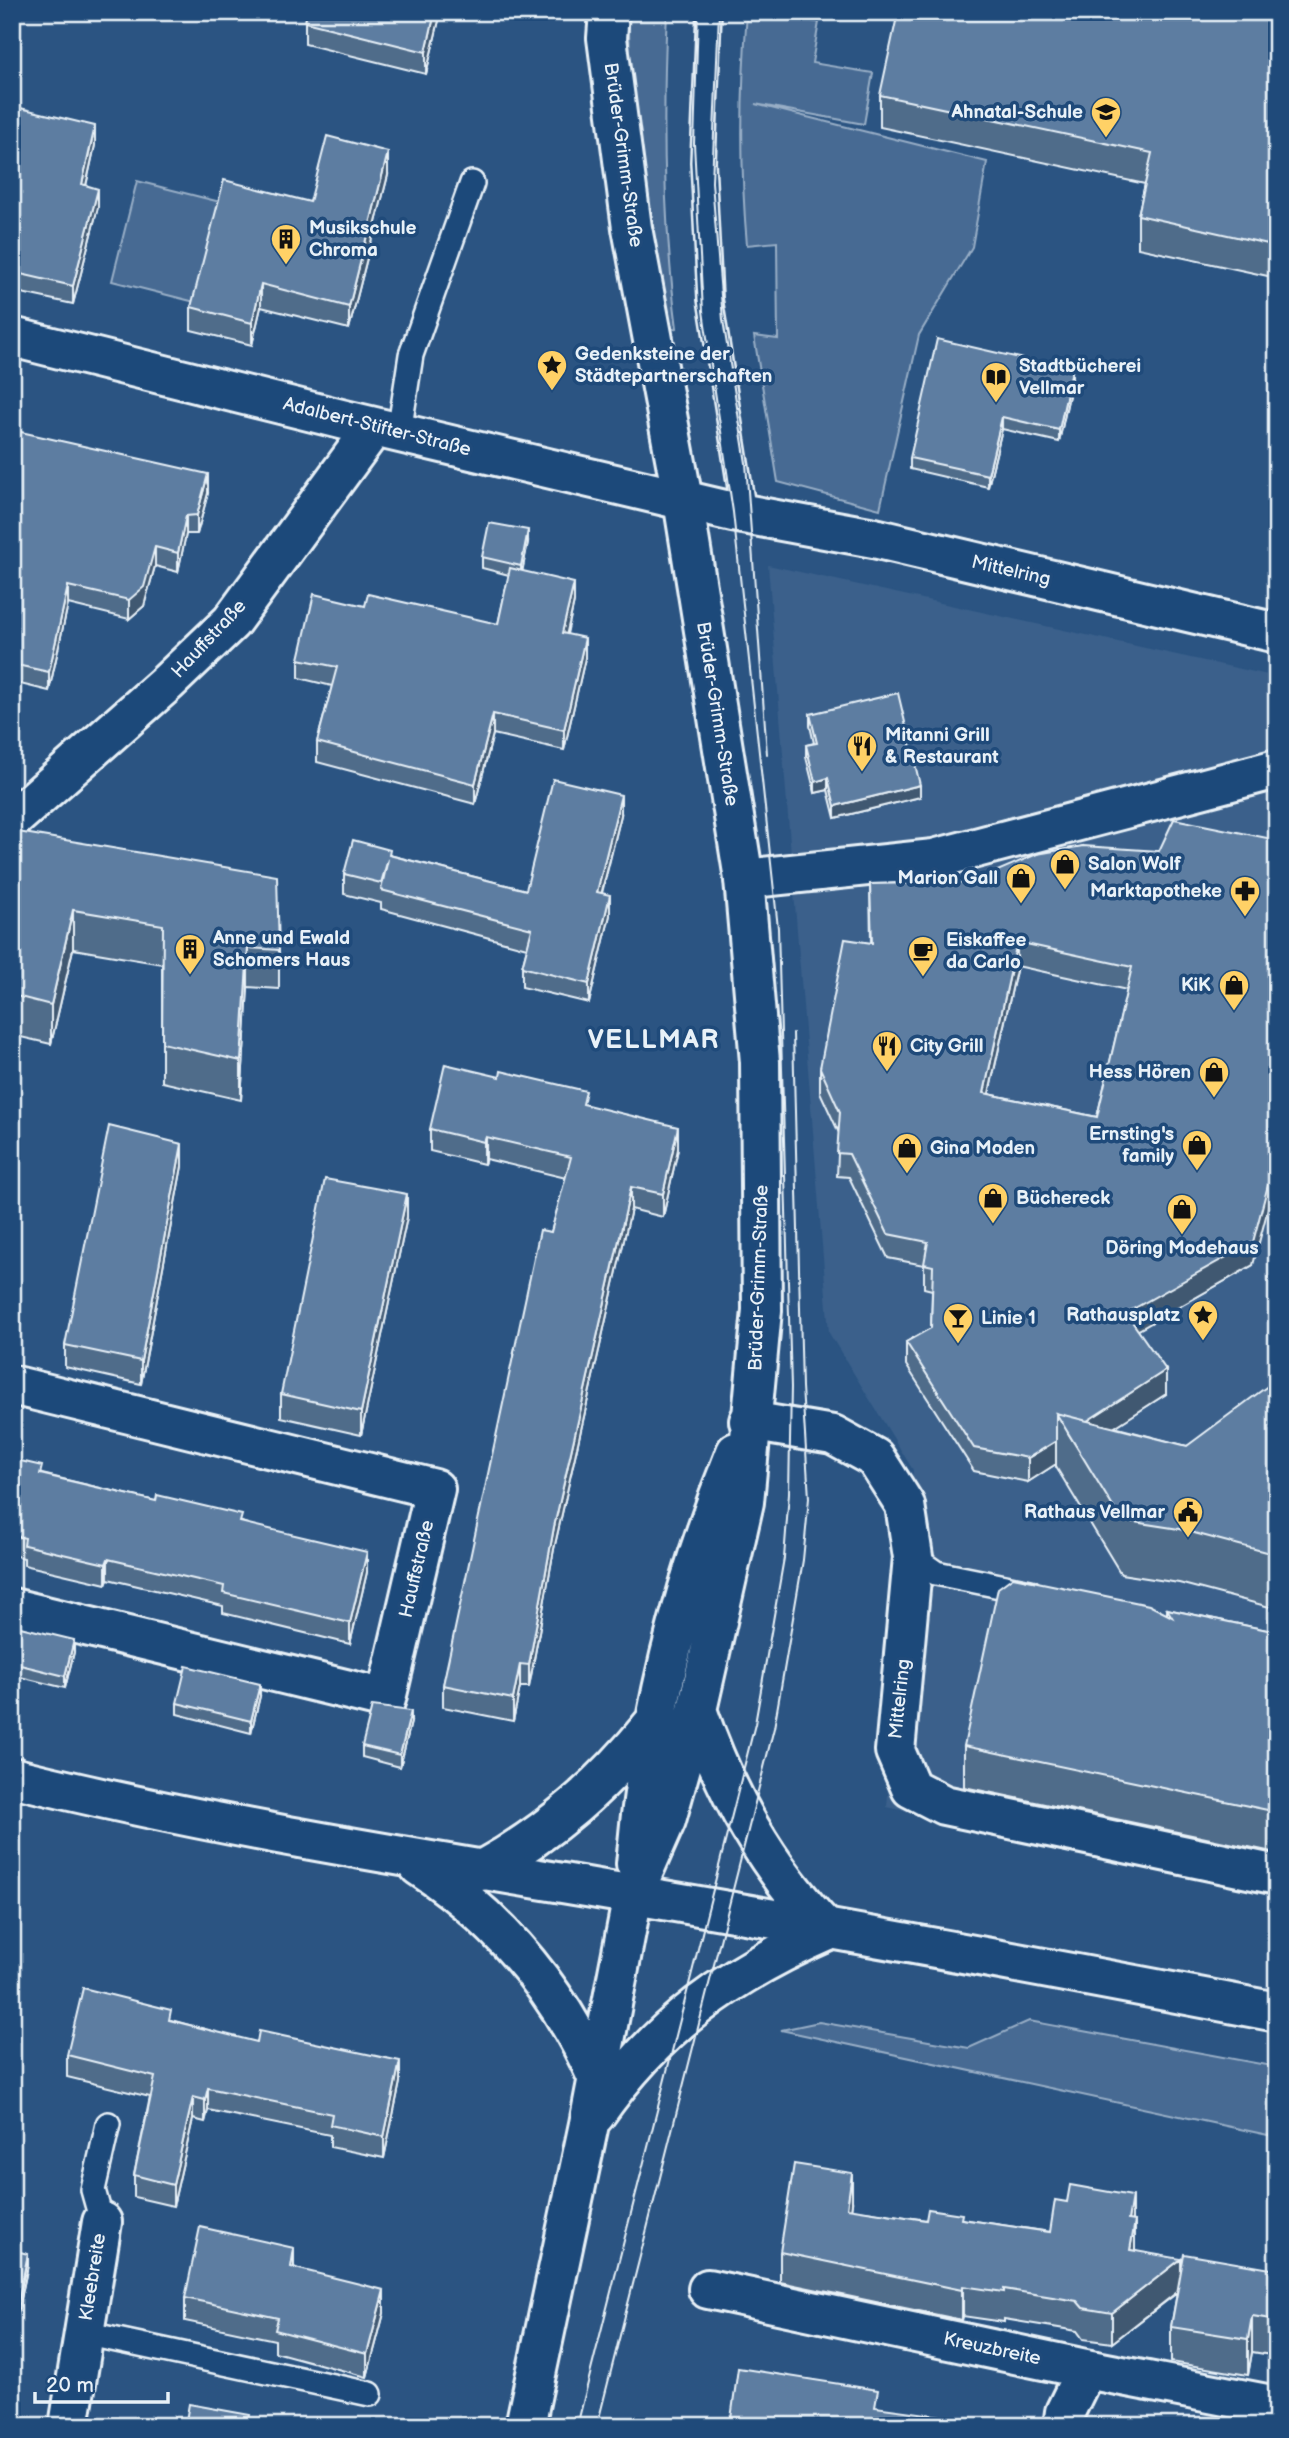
<svg xmlns="http://www.w3.org/2000/svg" width="1289" height="2438" font-family="'Balsamiq Sans',sans-serif">
<rect width="100%" height="100%" fill="#2b5482"/>
<filter id="ink" filterUnits="userSpaceOnUse"><feTurbulence type="fractalNoise" baseFrequency=".0143" numOctaves="2"/><feDisplacementMap in="SourceGraphic" scale="14" xChannelSelector="R" yChannelSelector="G"/><feConvolveMatrix kernelMatrix="1 2 1 2 8 2 1 2 1" color-interpolation-filters="sRGB"/></filter>
<g filter="url(#ink)">
<path fill="#3a608b" d="M768,565L1277,677V1891L887,1807L913,1470L829,1333Z"/>
<path fill="#476b93" stroke="#98aec6" stroke-width="2" d="M629,12H667C662,118 663,223 677,328L671,329C651,224 628,119 629,12Z
M747,12H804L802,20L819,22L812,63L873,73L864,124L755,104L987,162L972,247L919,335L880,509L778,482L754,336L778,339L777,242L747,245C740,167 741,90 747,12Z
M137,181L224,203L199,303L112,281Z
M1029,2021L1277,2067V2137L781,2030L819,2022L969,2048Z"/>
<g fill="none" stroke-linecap="round" stroke-linejoin="round">
<g stroke="#e8f1f8" stroke-width="28">
<path id="service" d="M709,12L703,162L710,299L744,513
M399,433L411,355L472,183
M913,1557L936,1573L1030,1592
M102,2222L93,2190L108,2124
M84,2333L370,2394"/>
</g>
<g stroke="#e8f1f8" stroke-width="44">
<path id="minor" d="M12,337L345,420L733,512L874,538L1277,633
M12,820L167,683L231,622L374,427
M744,879L934,859L1277,769
M12,1385L435,1489L386,1699L12,1608
M749,1421L833,1435L875,1458L905,1505L913,1557L895,1751L911,1788L944,1805L1277,1875
M708,2289L1086,2369L1277,2406
M69,2426L102,2222
M1063,2426L1065,2412L1086,2369"/>
</g>
<g stroke="#e8f1f8" stroke-width="44">
<path id="tertiary" d="M609,12L607,38L632,228L683,500L744,879L760,1062L762,1310L744,1502L697,1710L666,1820L633,1895
M697,1710C726,1794 766,1867 828,1931
M636,1864C648,1722 682,1584 736,1452
M480,1871C549,1833 603,1786 653,1724"/>
</g>
<g stroke="#e8f1f8" stroke-width="44">
<path id="secondary" d="M12,1777C217,1828 426,1860 634,1895C849,1931 1063,1971 1277,2012
M419,1866C500,1919 558,1989 597,2077
M595,2115C658,2025 729,1974 828,1931
M525,2426L589,2124L633,1895"/>
</g>
<use href="#service" stroke="#1f4a7a" stroke-width="23"/>
<use href="#minor" stroke="#1f4a7a" stroke-width="38"/>
<use href="#tertiary" stroke="#1f4a7a" stroke-width="38"/>
<use href="#secondary" stroke="#1f4a7a" stroke-width="38"/>
<path stroke="#e8f1f8" stroke-width="2" d="M719,12L712,182L723,320L746,463L767,754
M577,2426L755,1724L784,1558L789,1493L791,1387L778,928L733,512L703,311L694,144L698,12
M597,2426L774,1728L803,1560L809,1498L802,1387L793,1033"/>
</g>
<path fill="#506c8a" stroke="#e8f1f8" stroke-width="2" fill-rule="evenodd" d="M441,12L426,74L305,44V22Z
M1277,12V278L1138,248V215L1145,184L880,127V95Z
M12,106L95,145L86,186L98,207L73,304L12,291Z
M388,175L349,329L261,307L252,345L191,330V307L310,202Z
M1072,381L1059,442L1002,429L988,487L910,469V458Z
M12,430L208,493L197,534H186L178,572L155,566L144,606L129,619L68,604L49,691L12,682Z
M528,542L522,571L574,602L567,634L585,658L564,750L493,734L475,804L317,762V742L332,686L299,678V659L365,606L498,624L509,575L482,568V557Z
M810,714L920,797L835,818L828,790L815,793L806,757V745L814,743L810,726Z
M621,815L602,893L610,915L589,1003L522,987V967L527,948L381,909V903L344,894V874L390,855L526,890Z
M1083,846L1253,1265L1138,1330L1166,1394L1114,1427L1187,1446L1277,1387V1609L1179,1583L1121,1574L1056,1467V1464L1028,1482L974,1471L906,1365V1342L931,1328L932,1290L924,1288V1265L888,1258L849,1177L837,1176L839,1133L820,1092V1068L871,943L870,884L972,882ZM1017,966L1127,990L1097,1117L989,1094Z
M12,870L279,950V989L248,987L241,1100L162,1082V964L73,949L51,1044L12,1035Z
M586,1105L678,1149L663,1217L631,1209L554,1549L529,1687H520L513,1721L443,1707V1685L551,1232L566,1178L486,1159L484,1164L430,1151V1129Z
M182,1166L141,1384L65,1367V1345Z
M407,1217L361,1435L281,1417V1394Z
M12,1459L42,1474L242,1522L367,1572L350,1644L223,1613V1606L108,1579L106,1584L24,1565V1558L12,1555Z
M1167,1609L1277,1632V1853L964,1787V1746L1167,1614Z
M12,1625L74,1652L65,1688L12,1675Z
M260,1696L251,1733L177,1714V1703Z
M411,1722L400,1767L362,1757V1746Z
M171,2020L400,2082L384,2158L330,2147V2135L208,2110L205,2122L193,2119L173,2206L134,2197V2175L150,2097L67,2077V2055Z
M852,2203L851,2209L926,2220L962,2219L1050,2232L1132,2221L1135,2251L1181,2267L1277,2270V2356L1252,2352L1248,2375L1171,2362V2327L1177,2293L1112,2343L1083,2339L1077,2331L1004,2319V2322L963,2316L962,2320L780,2282V2252Z
M12,2250L28,2265L15,2327H12Z
M294,2267L384,2313L367,2377L275,2352V2340L185,2321V2298Z"/>
<path fill="#415871" stroke="#e8f1f8" stroke-width="2" d="M435,12H441L426,74V52Z
M95,126V145L82,203V184Z
M388,152V175L349,329V307Z
M98,189V207L73,304V286Z
M261,284V307L252,345V323Z
M1072,370V381L1059,442V430Z
M1002,417V429L988,487V475Z
M208,474V493L197,534V515Z
M186,516V534L178,572V553Z
M528,530V542L521,578V566Z
M155,547V566L144,606L129,619V600Z
M574,583V602L562,653V633Z
M68,586V604L49,691V672Z
M585,638V658L564,750V730Z
M493,714V734L475,804V784Z
M828,778V790L815,793V782Z
M920,785V797L835,818V806Z
M621,795V815L597,911V892Z
M610,895V915L589,1003V984Z
M73,910V949L51,1044V1005Z
M1017,942V966L984,1116V1093Z
M248,948V987L241,1100V1061Z
M1277,1033V1057L1272,1050Z
M678,1127V1149L663,1217V1194Z
M486,1137V1159L484,1164V1142Z
M182,1144V1166L141,1384V1361Z
M1277,1151V1175L1253,1265L1126,1337V1313Z
M631,1187V1209L554,1549L529,1687V1665L554,1527Z
M407,1194V1217L361,1435V1412Z
M1166,1370V1394L1079,1450L1068,1433Z
M1056,1441V1464L1028,1482V1458Z
M367,1552V1572L350,1644V1623Z
M108,1559V1579L106,1584V1564Z
M74,1640V1652L65,1688V1676Z
M520,1664V1687L513,1721V1699Z
M260,1684V1696L251,1733V1721Z
M411,1711V1722L400,1767V1755Z
M400,2061V2082L384,2158V2137Z
M208,2088V2110L205,2122V2100Z
M193,2097V2119L173,2206V2185Z
M852,2173V2203L847,2238V2208Z
M1132,2196V2226L1128,2220Z
M1135,2221V2251L1130,2250Z
M294,2248V2271L291,2267Z
M28,2254V2265L15,2327V2316Z
M1181,2259V2289L1112,2343V2313Z
M963,2286V2316L962,2320V2290Z
M384,2290V2313L367,2377V2354Z
M1252,2316V2352L1248,2375V2339Z"/>
<path fill="#5d7da1" stroke="#e8f1f8" stroke-width="2" fill-rule="evenodd" d="M307,12H435L426,52L305,22Z
M898,12H1277V246L1138,215L1152,153L880,95Z
M12,106L95,126L82,184L98,189L73,286L12,272Z
M327,136L388,152L349,307L261,284L252,323L191,307L224,180L310,202Z
M937,339L1072,370L1059,430L1002,417L988,475L910,458Z
M12,430L208,474L197,515L186,516L178,553L155,547L144,587L129,600L68,586L49,672L12,664Z
M489,523L528,530L521,566L482,557Z
M510,568L574,583L562,633L585,638L564,730L493,714L475,784L317,742L337,667L299,659L314,594L365,606L368,594L498,624Z
M898,693L920,785L835,806L828,778L815,782L806,745L817,743L810,714Z
M553,779L621,795L597,892L610,895L589,984L522,967L532,929L381,890L388,859L381,883L344,874L353,840L390,850L389,855L526,890Z
M1174,819L1277,840V1033L1272,1050L1277,1047V1151L1253,1242L1126,1313L1166,1370L1087,1421L1056,1413V1441L1028,1458L974,1448L906,1342L931,1328L933,1266L924,1264L928,1242L888,1234L849,1154L837,1153L840,1112L820,1068L845,939L872,943L870,884L972,882L1037,854L1083,846L1159,851ZM1017,942L1132,967L1097,1117L984,1093Z
M18,832L277,876L279,950L248,948L241,1061L162,1043L163,925L73,910L51,1005L12,995V945L19,915L12,914V870Z
M445,1064L500,1077L501,1071L586,1091L583,1104L678,1127L663,1194L631,1187L554,1527L529,1665L520,1664L513,1699L443,1685L540,1230L551,1232L571,1157L486,1137L484,1142L430,1129Z
M109,1126L182,1144L141,1361L65,1345Z
M325,1179L407,1194L361,1412L281,1394Z
M1269,1385L1277,1387V1555L1179,1529L1121,1520L1056,1413L1187,1446Z
M12,1459L42,1466L40,1474L156,1501L157,1495L242,1515L240,1522L367,1552L350,1623L223,1593L224,1586L108,1559L106,1564L24,1545L25,1538L12,1535Z
M1013,1577L1149,1605L1172,1617L1167,1609L1277,1632V1812L964,1746L998,1588Z
M12,1625L74,1640L65,1676L12,1663Z
M186,1666L260,1684L251,1721L177,1703Z
M372,1706L411,1711L400,1755L362,1746Z
M83,1988L171,2010L169,2020L257,2042L259,2031L400,2061L384,2137L330,2125L332,2114L208,2088L205,2100L193,2097L173,2185L134,2175L155,2077L67,2055Z
M794,2164L852,2173L847,2208L926,2220L928,2209L962,2214L961,2219L1050,2232L1055,2200L1067,2202L1070,2185L1132,2196L1128,2220L1135,2221L1130,2250L1181,2259L1112,2313L1083,2308L1077,2301L1004,2289V2292L963,2286L962,2290L780,2252Z
M200,2227L294,2248L291,2267L384,2290L367,2354L275,2330L278,2318L185,2298Z
M12,2250L28,2254L15,2316L12,2315Z
M1184,2254L1277,2270V2320L1252,2316L1248,2339L1171,2327Z
M738,2368L878,2390L875,2407L986,2422L985,2426H730Z
M189,2404L250,2415L248,2426H185Z
M131,2422L148,2426H130Z"/>
</g>
<defs>
<g id="school-pin" transform="scale(1.575)"><path d="M0 17L-7.5 6A9.5 9.5 0 1 1 7.5 6Z" fill="#ffd166" stroke="#1f4a7a"/><path d="M0-5L7-2L0 1L-7-2ZM-4 1L0 2.5L4 1V4Q0 6-4 4Z" fill="#111"/></g>
<g id="building-pin" transform="scale(1.575)"><path d="M0 17L-7.5 6A9.5 9.5 0 1 1 7.5 6Z" fill="#ffd166" stroke="#1f4a7a"/><path d="M-4-6H4V6H1V3H-1V6H-4ZM-2.5-4.3h1.7v1.8h-1.7ZM.8-4.3h1.7v1.8H.8ZM-2.5-1h1.7V.8h-1.7ZM.8-1h1.7V.8H.8Z" fill="#111"/></g>
<g id="sight-pin" transform="scale(1.575)"><path d="M0 17L-7.5 6A9.5 9.5 0 1 1 7.5 6Z" fill="#ffd166" stroke="#1f4a7a"/><path d="M0-6L1.8-2.2L6-1.7L2.9 1.2L3.7 5.4L0 3.3L-3.7 5.4L-2.9 1.2L-6-1.7L-1.8-2.2Z" fill="#111"/></g>
<g id="library-pin" transform="scale(1.575)"><path d="M0 17L-7.5 6A9.5 9.5 0 1 1 7.5 6Z" fill="#ffd166" stroke="#1f4a7a"/><path d="M-6-4Q-3-5.5-.7-3.5V5Q-3 3-6 4ZM6-4Q3-5.5 .7-3.5V5Q3 3 6 4Z" fill="#111"/></g>
<g id="restaurant-pin" transform="scale(1.575)"><path d="M0 17L-7.5 6A9.5 9.5 0 1 1 7.5 6Z" fill="#ffd166" stroke="#1f4a7a"/><path d="M-5-6h1v4h1v-4h1v4h1v-4h1v5L-1.5 .5V6h-2V.5L-5-1ZM5-6V6H3V1.5H1.5Q1.5-4 5-6Z" fill="#111"/></g>
<g id="shop-pin" transform="scale(1.575)"><path d="M0 17L-7.5 6A9.5 9.5 0 1 1 7.5 6Z" fill="#ffd166" stroke="#1f4a7a"/><path d="M-5-2.5h2.3a2.7 3.5 0 0 1 5.4 0H5L5.5 6h-11ZM-1.5-2.5h3a1.5 2.3 0 0 0-3 0Z" fill="#111"/></g>
<g id="pharmacy-pin" transform="scale(1.575)"><path d="M0 17L-7.5 6A9.5 9.5 0 1 1 7.5 6Z" fill="#ffd166" stroke="#1f4a7a"/><path d="M-2-6h4v4h4v4h-4v4h-4v-4h-4v-4h4Z" fill="#111"/></g>
<g id="cafe-pin" transform="scale(1.575)"><path d="M0 17L-7.5 6A9.5 9.5 0 1 1 7.5 6Z" fill="#ffd166" stroke="#1f4a7a"/><path d="M-5.5-4.5H6V0H3Q3 3.5 0 3.5H-2.5Q-5.5 3.5-5.5 0ZM3-3.2v2h1.7v-2ZM-6 4.5H4V6H-6Z" fill="#111"/></g>
<g id="bar-pin" transform="scale(1.575)"><path d="M0 17L-7.5 6A9.5 9.5 0 1 1 7.5 6Z" fill="#ffd166" stroke="#1f4a7a"/><path d="M-6-5H6L.8 .8V4.5H3.5V6h-7V4.5H-.8V.8Z" fill="#111"/></g>
<g id="civic-pin" transform="scale(1.575)"><path d="M0 17L-7.5 6A9.5 9.5 0 1 1 7.5 6Z" fill="#ffd166" stroke="#1f4a7a"/><path d="M-.6-6.5H3V-4.5H.6V-3L4-1V1h2V6H-6V1h2V-1L-.6-3ZM-1.2 2.5V6h2.4V2.5Z" fill="#111"/></g>
</defs>
<g fill-rule="evenodd">
<use href="#school-pin" x="1106" y="112"/>
<use href="#building-pin" x="286" y="239"/>
<use href="#sight-pin" x="552" y="365"/>
<use href="#library-pin" x="996" y="377"/>
<use href="#restaurant-pin" x="862" y="746"/>
<use href="#shop-pin" x="1065" y="864"/>
<use href="#shop-pin" x="1021" y="878"/>
<use href="#pharmacy-pin" x="1245" y="891"/>
<use href="#building-pin" x="190" y="949"/>
<use href="#cafe-pin" x="923" y="951"/>
<use href="#shop-pin" x="1234" y="985"/>
<use href="#restaurant-pin" x="887" y="1046"/>
<use href="#shop-pin" x="1214" y="1072"/>
<use href="#shop-pin" x="1197" y="1145"/>
<use href="#shop-pin" x="907" y="1148"/>
<use href="#shop-pin" x="993" y="1198"/>
<use href="#shop-pin" x="1182" y="1209"/>
<use href="#sight-pin" x="1203" y="1315"/>
<use href="#bar-pin" x="958" y="1318"/>
<use href="#civic-pin" x="1188" y="1512"/>
</g>
<g text-anchor="middle" dominant-baseline="central" stroke-width="7" stroke-linejoin="round" paint-order="stroke">
<g font-size="19" font-weight="bold" fill="#e8f1f8" stroke="#1f4a7a" text-anchor="start">
<text x="1083" y="112" text-anchor="end">Ahnatal-Schule</text>
<text x="309" y="228">Musikschule<tspan x="309" dy="22">Chroma</tspan></text>
<text x="575" y="354">Gedenksteine der<tspan x="575" dy="22">Städtepartnerschaften</tspan></text>
<text x="1019" y="366">Stadtbücherei<tspan x="1019" dy="22">Vellmar</tspan></text>
<text x="885" y="735">Mitanni Grill<tspan x="885" dy="22">&amp; Restaurant</tspan></text>
<text x="1088" y="864">Salon Wolf</text>
<text x="998" y="878" text-anchor="end">Marion Gall</text>
<text x="1222" y="891" text-anchor="end">Marktapotheke</text>
<text x="213" y="938">Anne und Ewald<tspan x="213" dy="22">Schomers Haus</tspan></text>
<text x="946" y="940">Eiskaffee<tspan x="946" dy="22">da Carlo</tspan></text>
<text x="1211" y="985" text-anchor="end">KiK</text>
<text x="910" y="1046">City Grill</text>
<text x="1191" y="1072" text-anchor="end">Hess Hören</text>
<text x="1174" y="1134" text-anchor="end">Ernsting's<tspan x="1174" dy="22">family</tspan></text>
<text x="930" y="1148">Gina Moden</text>
<text x="1016" y="1198">Büchereck</text>
<text x="1182" y="1248" text-anchor="middle">Döring Modehaus</text>
<text x="1180" y="1315" text-anchor="end">Rathausplatz</text>
<text x="981" y="1318">Linie 1</text>
<text x="1165" y="1512" text-anchor="end">Rathaus Vellmar</text>
</g>
<g font-size="19" fill="#e8f1f8" stroke="#1f4a7a">
<text transform="translate(623 155) rotate(82)">Brüder-Grimm-Straße</text>
<text transform="translate(377 427) rotate(14)">Adalbert-Stifter-Straße</text>
<text transform="translate(1011 571) rotate(13)">Mittelring</text>
<text transform="translate(209 639) rotate(-47)">Hauffstraße</text>
<text transform="translate(717 714) rotate(81)">Brüder-Grimm-Straße</text>
<text transform="translate(759 1278) rotate(-88)">Brüder-Grimm-Straße</text>
<text transform="translate(417 1569) rotate(-77)">Hauffstraße</text>
<text transform="translate(900 1699) rotate(-84)">Mittelring</text>
<text transform="translate(93 2277) rotate(-81)">Kleebreite</text>
<text transform="translate(992 2349) rotate(12)">Kreuzbreite</text>
</g>
<g font-size="26" font-weight="bold" letter-spacing="2" fill="#e8f1f8" stroke="#1f4a7a">
<text x="654" y="1040">VELLMAR</text>
</g>
</g>
<rect width="1289" height="2438" fill="none" stroke="#1f4a7a" stroke-width="42"/>
<rect x="21" y="21" width="1247" height="2396" fill="none" stroke="#e8f1f8" stroke-width="2.5" filter="url(#ink)"/>
<path d="M35 2392v10h133v-10" fill="none" stroke="#e8f1f8" stroke-width="3.5"/>
<text x="46" y="2392" font-size="21" fill="#e8f1f8" stroke="#1f4a7a" stroke-width="5" paint-order="stroke">20 m</text>
</svg>
